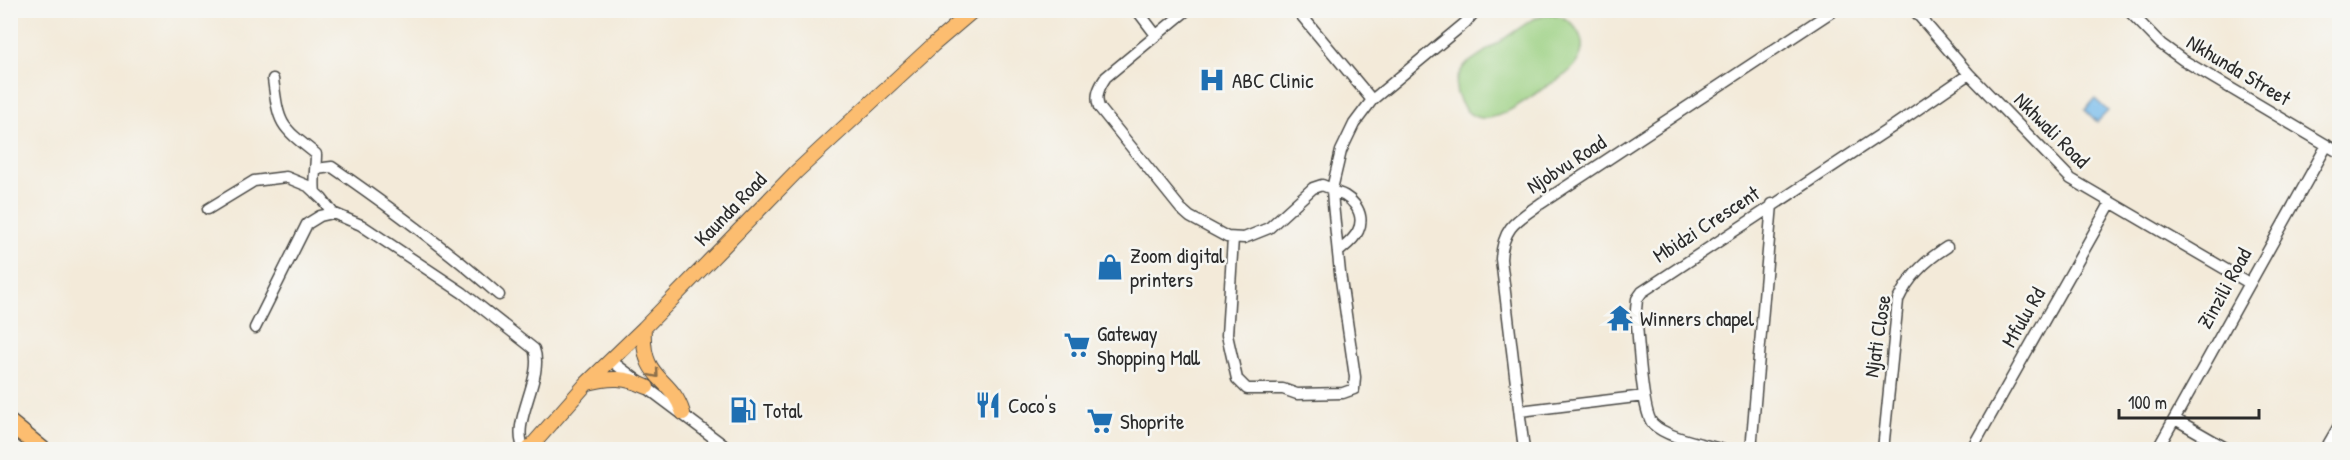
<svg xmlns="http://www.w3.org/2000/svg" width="2350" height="460" font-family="'Patrick Hand',sans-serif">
<rect width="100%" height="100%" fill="#f6f6f2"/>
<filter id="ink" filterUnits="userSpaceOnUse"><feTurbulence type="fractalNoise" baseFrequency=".0167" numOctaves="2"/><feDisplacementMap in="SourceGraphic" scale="12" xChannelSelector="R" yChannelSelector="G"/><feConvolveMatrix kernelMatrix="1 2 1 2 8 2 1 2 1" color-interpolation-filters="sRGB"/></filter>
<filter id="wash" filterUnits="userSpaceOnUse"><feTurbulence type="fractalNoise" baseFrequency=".008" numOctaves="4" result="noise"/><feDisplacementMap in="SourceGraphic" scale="24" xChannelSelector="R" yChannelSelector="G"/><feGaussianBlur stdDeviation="1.35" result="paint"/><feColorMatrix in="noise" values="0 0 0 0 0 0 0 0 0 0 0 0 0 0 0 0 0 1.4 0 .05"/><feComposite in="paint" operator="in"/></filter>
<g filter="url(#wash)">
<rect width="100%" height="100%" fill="#f3ead9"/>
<path fill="#9bd082" stroke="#637e56" stroke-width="1.5" d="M1552,14C1574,18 1591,41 1577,62C1570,75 1552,82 1541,90C1518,105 1477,140 1459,99C1453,87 1457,75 1465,65L1533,19Z"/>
<path fill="#74baeb" stroke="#50728b" stroke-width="1.5" d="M2095,99L2108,111L2097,122L2085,110Z"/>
</g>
<g filter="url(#ink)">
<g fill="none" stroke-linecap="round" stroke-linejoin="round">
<g stroke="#494845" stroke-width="13">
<path id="minor" d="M1137,10L1156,35
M1187,10L1106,77C1099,87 1095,96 1099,107L1181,209L1190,217L1227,237L1244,238L1269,228L1313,188L1322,185L1332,189
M1297,10L1372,100
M1914,10L1969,74L2071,179L2249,283
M2128,10L2161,44L2183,60L2340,153
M273,79C279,125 279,125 316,154C316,168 313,179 315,193
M316,169L332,167C390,207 446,248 499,295
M1332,192C1350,193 1367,213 1358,231C1354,240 1345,246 1338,252
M208,209L254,181L286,177L308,186L322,199L333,213L361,225L463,293L534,349C545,378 508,425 525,450
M1233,238L1227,335L1237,379L1247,389H1283L1297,394L1343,393L1354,389L1355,377L1340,273L1333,204L1332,189L1341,151L1354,124L1372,100L1465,23L1476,10
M255,328L307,224L320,216L333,213
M610,360L730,450
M1520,411L1644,396
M2175,419L2229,450
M1524,450L1501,259C1503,227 1516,221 1540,204L1834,10
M1723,450C1704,444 1667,438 1653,424C1641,412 1638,331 1636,310L1637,299L1642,292L1892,127L1969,74
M1751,450L1772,204
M1883,450L1898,300C1909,276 1926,260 1947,247
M1971,450L2110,204
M2157,450L2327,145
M2325,450L2340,424"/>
</g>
<g stroke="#494845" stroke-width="16">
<path id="major" d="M644,328C641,383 671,374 683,413
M588,383C610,377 626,377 647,387
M528,450L587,383L644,328L796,172L933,45L974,10"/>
</g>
<g stroke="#494845" stroke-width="19">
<path id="highway" d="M10,423L43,450"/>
</g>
<use href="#minor" stroke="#fff" stroke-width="10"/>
<use href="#major" stroke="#fcbd6f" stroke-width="14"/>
<use href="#highway" stroke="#fcbd6f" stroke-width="16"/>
</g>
<defs><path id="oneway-chevron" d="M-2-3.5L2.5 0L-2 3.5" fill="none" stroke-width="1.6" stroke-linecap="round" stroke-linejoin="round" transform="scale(1.5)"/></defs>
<use stroke="#896d4a" href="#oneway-chevron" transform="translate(655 374) rotate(50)"/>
</g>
<defs>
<g id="hospital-bare" transform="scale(2.07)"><path d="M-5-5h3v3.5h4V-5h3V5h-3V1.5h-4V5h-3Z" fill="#1f6fb2" stroke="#f6f6f2" stroke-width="2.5" paint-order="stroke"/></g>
<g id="shop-bare" transform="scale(2.07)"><path d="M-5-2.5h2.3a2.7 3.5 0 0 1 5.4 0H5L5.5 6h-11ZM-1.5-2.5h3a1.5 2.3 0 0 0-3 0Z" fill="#1f6fb2" stroke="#f6f6f2" stroke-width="2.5" paint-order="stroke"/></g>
<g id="temple-bare" transform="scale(2.07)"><path d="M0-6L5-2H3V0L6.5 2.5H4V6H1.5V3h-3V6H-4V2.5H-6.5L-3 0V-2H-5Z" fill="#1f6fb2" stroke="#f6f6f2" stroke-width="2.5" paint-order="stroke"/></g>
<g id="supermarket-bare" transform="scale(2.07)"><path d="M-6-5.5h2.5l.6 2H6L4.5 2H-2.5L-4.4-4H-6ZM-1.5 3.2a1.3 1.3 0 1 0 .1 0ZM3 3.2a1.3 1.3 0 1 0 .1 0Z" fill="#1f6fb2" stroke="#f6f6f2" stroke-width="2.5" paint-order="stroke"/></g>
<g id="restaurant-bare" transform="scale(2.07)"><path d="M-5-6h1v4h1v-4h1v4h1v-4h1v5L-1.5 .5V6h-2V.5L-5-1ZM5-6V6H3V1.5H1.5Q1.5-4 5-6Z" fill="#1f6fb2" stroke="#f6f6f2" stroke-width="2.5" paint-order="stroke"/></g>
<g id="fuel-bare" transform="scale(2.07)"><path d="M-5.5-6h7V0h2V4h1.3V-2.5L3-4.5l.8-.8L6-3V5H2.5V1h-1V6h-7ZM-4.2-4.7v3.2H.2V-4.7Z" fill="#1f6fb2" stroke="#f6f6f2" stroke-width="2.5" paint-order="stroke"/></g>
</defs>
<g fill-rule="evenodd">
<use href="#hospital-bare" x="1212" y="80"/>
<use href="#shop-bare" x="1110" y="267"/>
<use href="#temple-bare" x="1620" y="318"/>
<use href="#supermarket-bare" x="1077" y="345"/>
<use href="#restaurant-bare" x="988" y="405"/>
<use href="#fuel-bare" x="743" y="410"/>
<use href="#supermarket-bare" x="1100" y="421"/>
</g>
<g text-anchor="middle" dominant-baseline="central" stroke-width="5" stroke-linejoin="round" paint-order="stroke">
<g font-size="21" fill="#2b2b2b" stroke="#f6f6f2">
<text transform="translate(2239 70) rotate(31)">Nkhunda Street</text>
<text transform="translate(2052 130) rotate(45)">Nkhwali Road</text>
<text transform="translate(1566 164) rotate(-33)">Njobvu Road</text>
<text transform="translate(730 209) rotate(-46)">Kaunda Road</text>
<text transform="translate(1706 224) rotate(-33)">Mbidzi Crescent</text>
<text transform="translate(2224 288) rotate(-61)">Zinzili Road</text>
<text transform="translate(2023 317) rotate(-60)">Mfulu Rd</text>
<text transform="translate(1877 336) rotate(-81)">Njati Close</text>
</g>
<g font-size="21" fill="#2b2b2b" stroke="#f6f6f2" text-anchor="start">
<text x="1232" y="80">ABC Clinic</text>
<text x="1130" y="255">Zoom digital<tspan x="1130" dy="24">printers</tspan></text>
<text x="1640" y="318">Winners chapel</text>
<text x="1097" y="333">Gateway<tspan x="1097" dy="24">Shopping Mall</tspan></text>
<text x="1008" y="405">Coco's</text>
<text x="763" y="410">Total</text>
<text x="1120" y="421">Shoprite</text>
</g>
</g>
<rect width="2350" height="460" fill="none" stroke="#f6f6f2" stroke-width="36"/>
<path d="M2119 409v9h140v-9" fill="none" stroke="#2b2b2b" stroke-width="3"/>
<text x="2128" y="409" font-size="18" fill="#2b2b2b" stroke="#f6f6f2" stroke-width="4.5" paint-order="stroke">100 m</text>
</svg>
